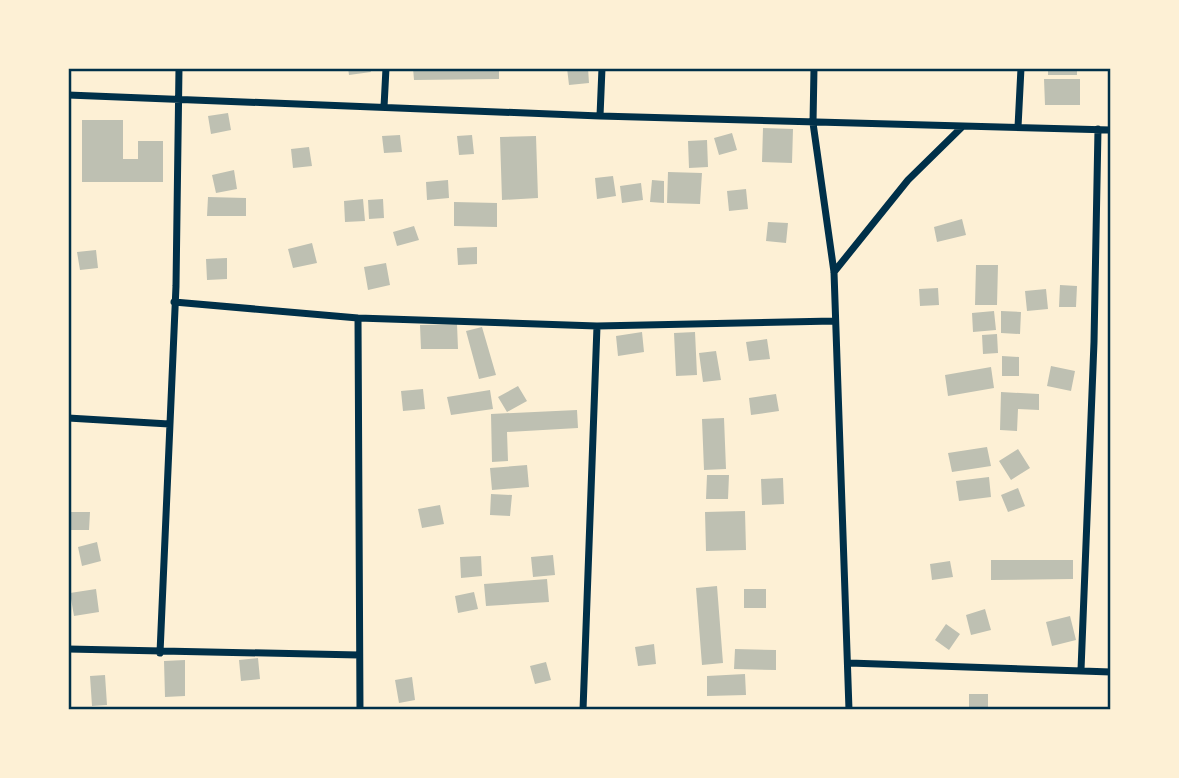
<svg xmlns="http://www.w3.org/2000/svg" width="1179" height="778" font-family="'PT Sans Narrow',sans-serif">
<rect width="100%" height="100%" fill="#fdf0d5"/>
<path fill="#bec0b2" d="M348,68H370L371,72L349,75Z
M413,68H499V79L414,80Z
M567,68H588L589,83L569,85Z
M1048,68H1077V75H1048Z
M1044,79H1080V105H1045Z
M228,113L231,130L211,134L208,116Z
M82,120H123V159H138V141H163V182H82Z
M763,128L793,129L792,163L762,162Z
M732,133L737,150L719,155L714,138Z
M400,135L402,152L384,153L382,136Z
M472,135L474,154L459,155L457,136Z
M536,136L538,198L502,200L500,137Z
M707,140L708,167L689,168L688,141Z
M309,147L312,166L293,168L291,149Z
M234,170L237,189L216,193L212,175Z
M668,172L702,173L700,204L667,203Z
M613,176L616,196L597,199L595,178Z
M448,180L449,198L427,200L426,182Z
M652,180L664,181V203L650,202Z
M641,183L643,200L622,203L620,186Z
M746,189L748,209L729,211L727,191Z
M208,197L246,198V216H207Z
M363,199L365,221L345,222L344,201Z
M383,199L384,218L369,219L368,200Z
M454,202L497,203V227L454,226Z
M962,219L966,235L937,242L934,227Z
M768,222L788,223L786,243L766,241Z
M414,226L419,240L397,246L393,232Z
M312,243L317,263L293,268L288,249Z
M477,247V264L458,265L457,248Z
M96,250L98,268L80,270L77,252Z
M227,258V279L207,280L206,259Z
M386,263L390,285L368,290L364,267Z
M976,265H998L997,305H975Z
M1060,285L1077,286L1076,307H1059Z
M938,288L939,305L920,306L919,289Z
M1046,289L1048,309L1027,311L1025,291Z
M994,311L996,330L973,332L972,313Z
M1001,311L1021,312L1020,334L1001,333Z
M457,324L458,349H421L420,325Z
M482,327L496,375L479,379L466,331Z
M642,332L644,352L618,356L616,336Z
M695,332L697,375L676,376L674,333Z
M997,334L998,353L983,354L982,335Z
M767,339L770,359L749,361L746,342Z
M716,351L721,380L703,382L699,353Z
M1002,356L1019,357V376H1002Z
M1051,366L1075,371L1071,391L1047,386Z
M991,367L994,388L948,396L945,375Z
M518,386L527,401L507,412L498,397Z
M423,389L425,409L403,411L401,391Z
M490,390L493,409L451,415L447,397Z
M1001,392L1039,394V410L1018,409L1017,431L1000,430Z
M776,394L779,411L751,415L749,398Z
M577,410L578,428L507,432L508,461L492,462L491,414Z
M724,418L726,469L704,470L702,419Z
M987,447L991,466L952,472L948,453Z
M1018,449L1030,468L1011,480L999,461Z
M527,465L529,487L492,490L490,468Z
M707,475H729L728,499H706Z
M989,477L991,497L959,501L956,481Z
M783,478L784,504L762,505L761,479Z
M1018,488L1025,506L1008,512L1001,495Z
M491,494L512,495L510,516L490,515Z
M440,505L444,524L422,528L418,509Z
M745,511L746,550L706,551L705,512Z
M69,512H90L89,530H69Z
M97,542L101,561L82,566L78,547Z
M553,555L555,575L533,577L531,557Z
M481,556L482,576L461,578L460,557Z
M991,560H1073V579L991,580Z
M950,561L953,577L932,580L930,564Z
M547,579L549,602L486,606L484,584Z
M717,586L723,663L702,665L696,588Z
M96,589L99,612L74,616L70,593Z
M744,589H766V608H744Z
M474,592L478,609L458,613L455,596Z
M985,609L991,630L971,635L966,615Z
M1070,616L1076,640L1052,646L1046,622Z
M946,624L960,634L949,650L935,640Z
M654,644L656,664L638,666L635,647Z
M735,649L776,650V670L734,669Z
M258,658L260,679L241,681L239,660Z
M185,660V696L165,697L164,661Z
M546,662L551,680L535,684L530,666Z
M745,674L746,695L707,696V676Z
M105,675L107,705L92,706L90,676Z
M412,677L415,700L399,703L395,680Z
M969,694H988V710H969Z"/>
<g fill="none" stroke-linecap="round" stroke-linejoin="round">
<path stroke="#003049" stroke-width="7" d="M814,68L813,123L834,272L849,710
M68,95L600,116L1111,130
M384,107L386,68
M600,116L602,68
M1018,127L1021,68
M834,272L908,180L962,127
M174,302L358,318L597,326L834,321
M358,318L360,710
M68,418L169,424
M68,649L359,655
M160,653L176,286L179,68
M849,663L1111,672
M1081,670L1094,342L1098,129
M583,710L597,326"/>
</g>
<rect width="1179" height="778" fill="none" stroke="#fdf0d5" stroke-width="140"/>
<rect x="70" y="70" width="1039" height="638" fill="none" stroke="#003049" stroke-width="2.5"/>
</svg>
